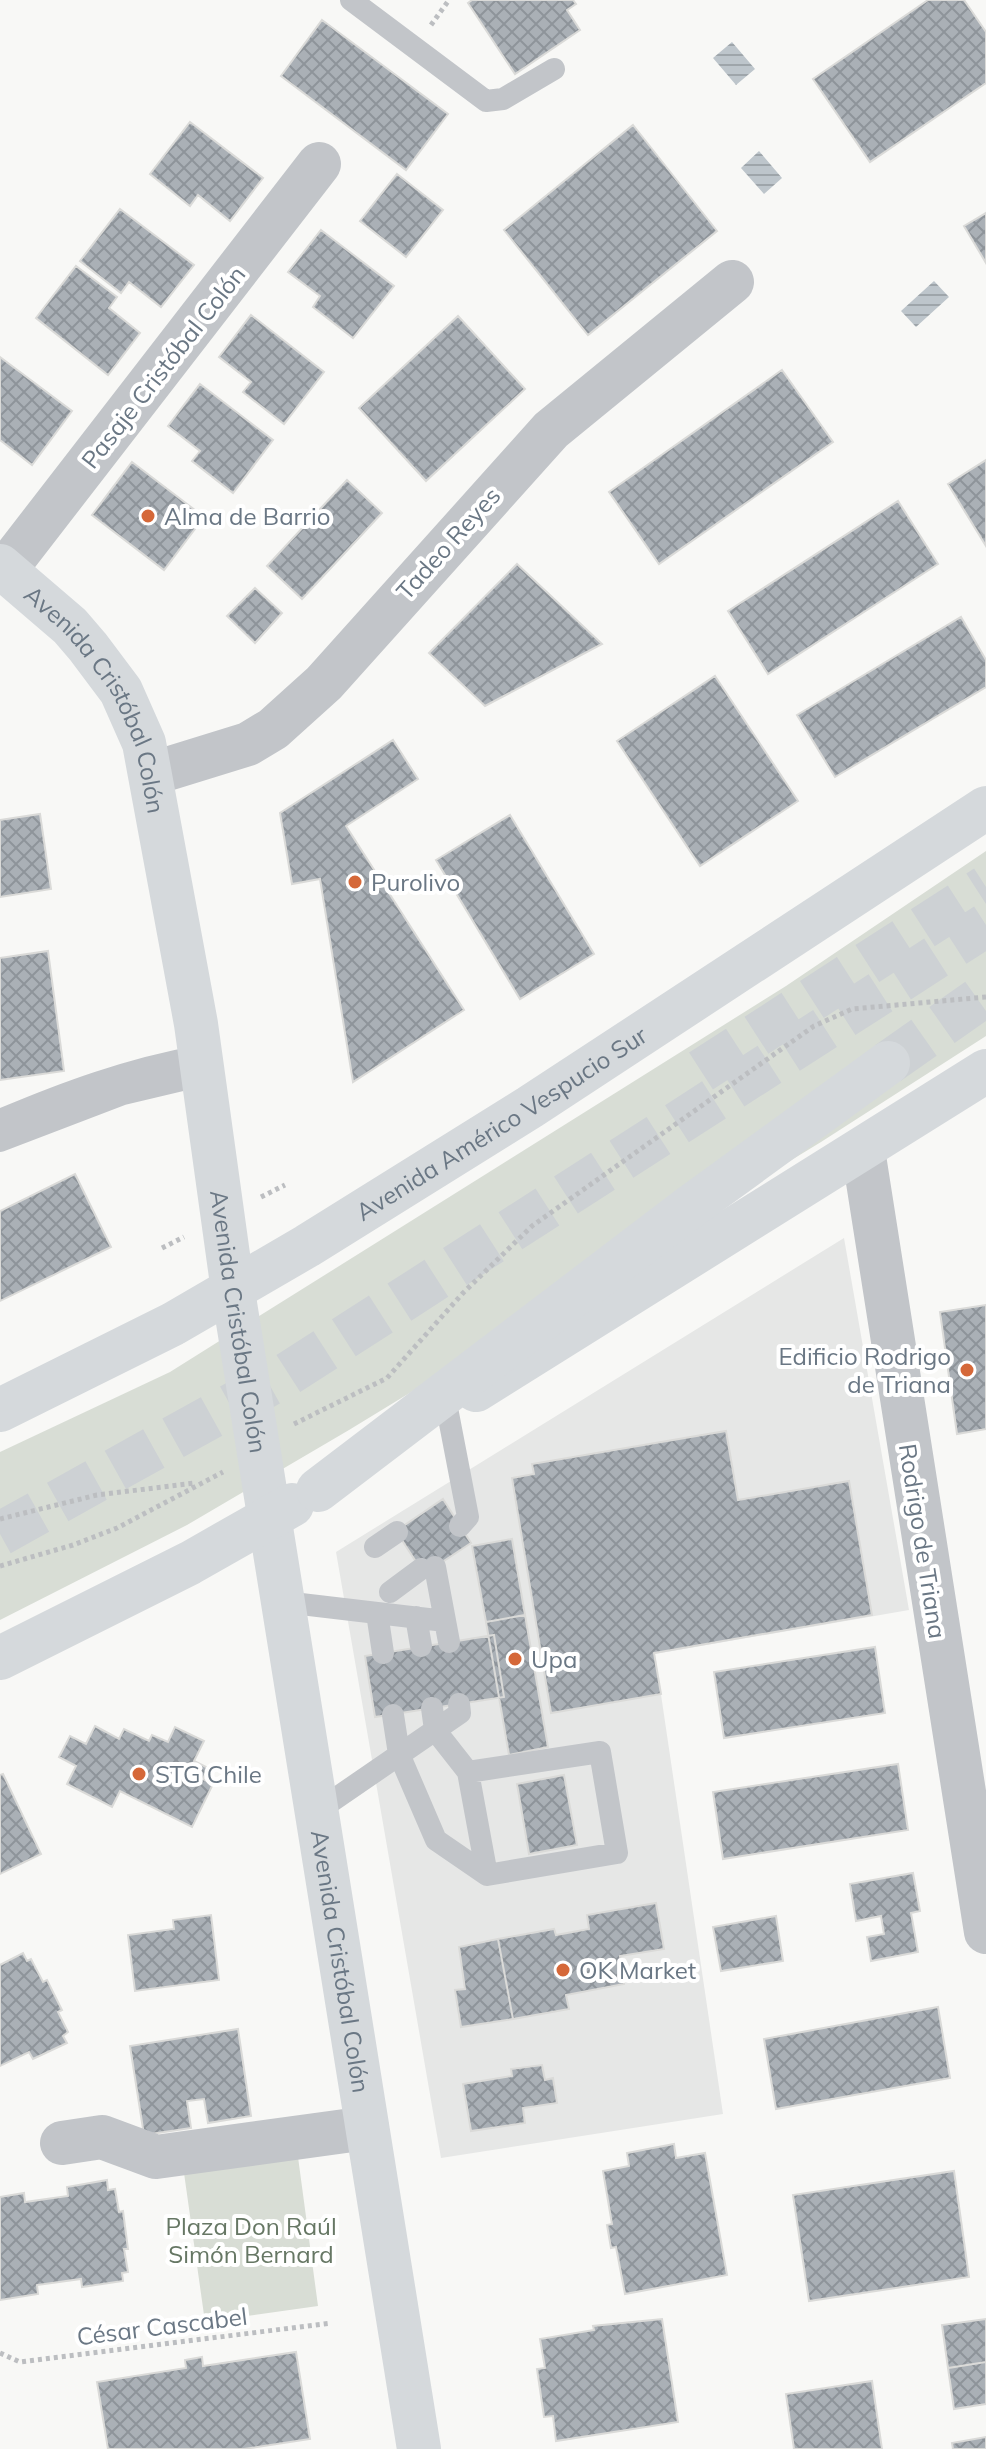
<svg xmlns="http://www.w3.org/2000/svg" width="986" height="2449" font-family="Mulish,sans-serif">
<defs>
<pattern id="water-rules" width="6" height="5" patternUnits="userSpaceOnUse" patternTransform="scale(2)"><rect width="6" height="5" fill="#bdc5cb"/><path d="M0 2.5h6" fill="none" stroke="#9ea5aa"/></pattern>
<pattern id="building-cross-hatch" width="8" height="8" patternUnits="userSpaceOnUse" patternTransform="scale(2)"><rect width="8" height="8" fill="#aab0b6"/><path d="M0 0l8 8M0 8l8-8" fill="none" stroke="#8e949a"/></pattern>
</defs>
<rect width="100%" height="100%" fill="#f8f8f6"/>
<path fill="#e6e7e6" d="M844,1238L909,1610L655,1654L723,2114L441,2158L336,1552Z"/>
<path fill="#d8ddd5" d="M986,851V1036L821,1142L349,1430L187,1525L0,1620V1452L170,1372L786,986Z
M298,2157L318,2306L205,2322L184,2173Z"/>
<path fill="url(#water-rules)" d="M732,42L755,69L736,85L713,58Z
M759,151L782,178L764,194L741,168Z
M934,281L949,297L916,327L901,311Z"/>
<path fill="url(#building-cross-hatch)" stroke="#dadad8" stroke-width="2" d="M472,0H573L576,4L567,10L580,30L515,74L468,3Z
M928,0H964L986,32V83L870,162L813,79Z
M322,20L448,114L406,170L281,76Z
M190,122L263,178L230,221L198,195L190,206L150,174Z
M633,125L717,231L588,335L504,230Z
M397,174L443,210L406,257L360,221Z
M120,209L194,265L161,307L129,282L121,293L80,261Z
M986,213V263L964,226Z
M321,230L394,286L353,338L313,307L320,296L288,272Z
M76,266L117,297L109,308L140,333L108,375L36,318Z
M251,315L324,372L284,424L243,392L251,382L219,357Z
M458,316L525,389L426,481L359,408Z
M0,357L72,411L32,465L0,440Z
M782,370L833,442L659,564L609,492Z
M200,384L273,440L233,493L192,461L200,451L168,426Z
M986,460V546L948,484Z
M132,462L204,517L164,570L92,515Z
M347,480L382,513L302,599L267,566Z
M898,501L938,564L768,674L728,611Z
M517,564L602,644L485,706L429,653Z
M255,588L282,613L255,643L227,616Z
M961,617L986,660V687L835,777L797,715Z
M715,676L798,801L700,866L617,741Z
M393,740L418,779L346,826L464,1010L353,1082L320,879L292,884L280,813Z
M40,814L51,889L0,897V820Z
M510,815L594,954L520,999L436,860Z
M48,951L64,1071L0,1080V958Z
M75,1174L111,1247L0,1301V1211Z
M986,1305V1429L957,1434L940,1312Z
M986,1305V1429L957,1434L940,1312Z
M726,1431L738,1500L849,1481L872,1615L654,1653L661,1694L551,1713L512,1478L534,1474L532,1464Z
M443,1499L471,1543L424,1574L396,1531Z
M512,1539L525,1615L486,1622L472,1546Z
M525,1615L548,1747L509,1755L486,1622Z
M494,1635L504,1697L375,1717L365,1656Z
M875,1647L885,1713L724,1738L714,1672Z
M95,1726L119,1739L124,1729L149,1741L152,1735L168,1742L175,1727L204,1741L194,1761L208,1768L203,1779L213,1784L192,1827L120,1791L112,1807L67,1784L76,1766L59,1757L70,1736L86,1744Z
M898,1764L908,1830L723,1859L713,1792Z
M3,1774L41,1854L0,1874V1775Z
M564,1775L577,1845L529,1854L517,1784Z
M913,1873L920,1911L911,1913L918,1952L871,1961L867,1937L884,1934L881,1916L856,1921L850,1884Z
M656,1903L664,1949L620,1956L624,1984L566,1995L569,2009L513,2019L498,1939L554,1929L556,1935L589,1929L587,1915Z
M211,1915L219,1980L135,1991L128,1935L174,1929L173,1920Z
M776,1916L783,1961L721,1971L713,1927Z
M498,1939L513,2019L461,2027L455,1990L465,1989L459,1947Z
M23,1953L27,1961L31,1959L43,1982L47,1980L62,2010L58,2012L68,2032L63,2036L67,2043L33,2059L29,2052L0,2066V1965Z
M938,2007L950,2078L776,2109L764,2039Z
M238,2029L251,2116L208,2123L204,2099L187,2101L191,2128L144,2135L130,2046Z
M542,2065L545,2080L553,2078L557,2103L523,2108L525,2123L471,2131L463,2084L512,2076L511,2069Z
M674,2144L676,2158L705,2153L727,2275L625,2294L616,2247L611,2248L607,2225L612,2224L603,2171L629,2166L627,2153Z
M954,2171L969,2277L809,2301L793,2195Z
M107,2180L108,2190L115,2189L119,2212L123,2211L128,2249H124L128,2272L122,2273L123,2281L82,2287L81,2279L37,2285L38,2294L0,2300V2197L24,2193L25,2202L68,2196L67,2187Z
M662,2319L678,2422L556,2441L553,2416L544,2417L537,2369L545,2368L540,2339L594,2330L593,2326Z
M986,2319V2362L948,2368L942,2325Z
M296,2352L310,2439L244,2449H108L97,2382L186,2368L185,2360L202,2357L203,2366Z
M986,2362V2404L954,2409L948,2368Z
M872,2381L882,2449H794L786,2394Z
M986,2437V2449H953L952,2443Z"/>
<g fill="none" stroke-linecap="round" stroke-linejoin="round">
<path stroke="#cdd1d4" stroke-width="44" stroke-dasharray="44 22" stroke-linecap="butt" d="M888,1063L986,994
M701,1071L986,887
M0,1534L286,1375L986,925"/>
<path stroke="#bcbec1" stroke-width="5" stroke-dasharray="4 4" stroke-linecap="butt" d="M431,25L449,0
M261,1197L285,1185
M162,1248L184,1237
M294,1424L387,1378L463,1293L532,1226L814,1026L852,1009L986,997
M0,1519L97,1495L195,1483
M0,1566L73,1545L117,1528L223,1472
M0,2353L20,2362L331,2323"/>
<path stroke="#c2c5c9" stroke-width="22" d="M351,0L486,101L503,99L554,69
M0,1120C66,1092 129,1069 200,1056
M0,1141L123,1094L203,1075
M447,1408L468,1517L460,1526
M375,1547L397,1532
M435,1567L449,1642
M390,1592L421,1569
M284,1602L445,1621
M377,1613L383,1653
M416,1617L421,1646
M432,1708L435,1730L468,1772L487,1875
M393,1715L399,1754L436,1840L487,1875L617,1853L600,1752L468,1772
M316,1812L460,1713L459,1704"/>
<path stroke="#c2c5c9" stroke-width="44" d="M5,570L319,164
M151,774L248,744L273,729L324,683L551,430L732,282
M863,1150L986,1932
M62,2143L102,2137L156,2157L367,2128"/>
<g stroke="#d5d9dc" stroke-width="44">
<path id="s1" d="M0,566L70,626L88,647L121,691L144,743L196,1024L233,1291L419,2449"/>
<path d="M476,1390L986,1071"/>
<path id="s2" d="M0,1410L173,1324L307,1246L530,1107L986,808"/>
<path d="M0,1658L190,1563L292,1505"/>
</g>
<path stroke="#d5d9dc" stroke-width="44" d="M318,1490L690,1207L888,1063"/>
</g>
<g fill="#d56839" stroke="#fff" stroke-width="3">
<circle cx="148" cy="516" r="8"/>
<circle cx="355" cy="882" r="8"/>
<circle cx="967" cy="1370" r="8"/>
<circle cx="515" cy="1659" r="8"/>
<circle cx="139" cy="1774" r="8"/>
<circle cx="563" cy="1970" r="8"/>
</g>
<g text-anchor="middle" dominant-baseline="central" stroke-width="8" stroke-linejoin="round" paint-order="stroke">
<g font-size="24" fill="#6a7784" stroke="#fff">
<text transform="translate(163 367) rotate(-52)">Pasaje Cristóbal Colón</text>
<text transform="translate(448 543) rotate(-48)">Tadeo Reyes</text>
<text stroke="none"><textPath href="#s1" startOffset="170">Avenida Cristóbal Colón</textPath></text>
<text stroke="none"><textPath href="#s2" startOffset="578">Avenida Américo Vespucio Sur</textPath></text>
<text stroke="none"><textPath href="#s1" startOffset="818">Avenida Cristóbal Colón</textPath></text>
<text transform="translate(923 1541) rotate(81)">Rodrigo de Triana</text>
<text stroke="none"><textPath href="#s1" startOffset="1466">Avenida Cristóbal Colón</textPath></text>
<text transform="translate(162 2326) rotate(-7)">César Cascabel</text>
</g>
<g font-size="24" fill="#6a7784" stroke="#fff" text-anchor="start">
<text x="164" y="516">Alma de Barrio</text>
<text x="371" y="882">Purolivo</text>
<text x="951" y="1356" text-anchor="end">Edificio Rodrigo<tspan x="951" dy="28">de Triana</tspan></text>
<text x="531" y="1659">Upa</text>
<text x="155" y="1774">STG Chile</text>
<text x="579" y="1970">OK Market</text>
</g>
<g font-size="24" fill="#667764" stroke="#fff">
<text x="251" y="2226">Plaza Don Raúl<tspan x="251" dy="28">Simón Bernard</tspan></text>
</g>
</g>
</svg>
